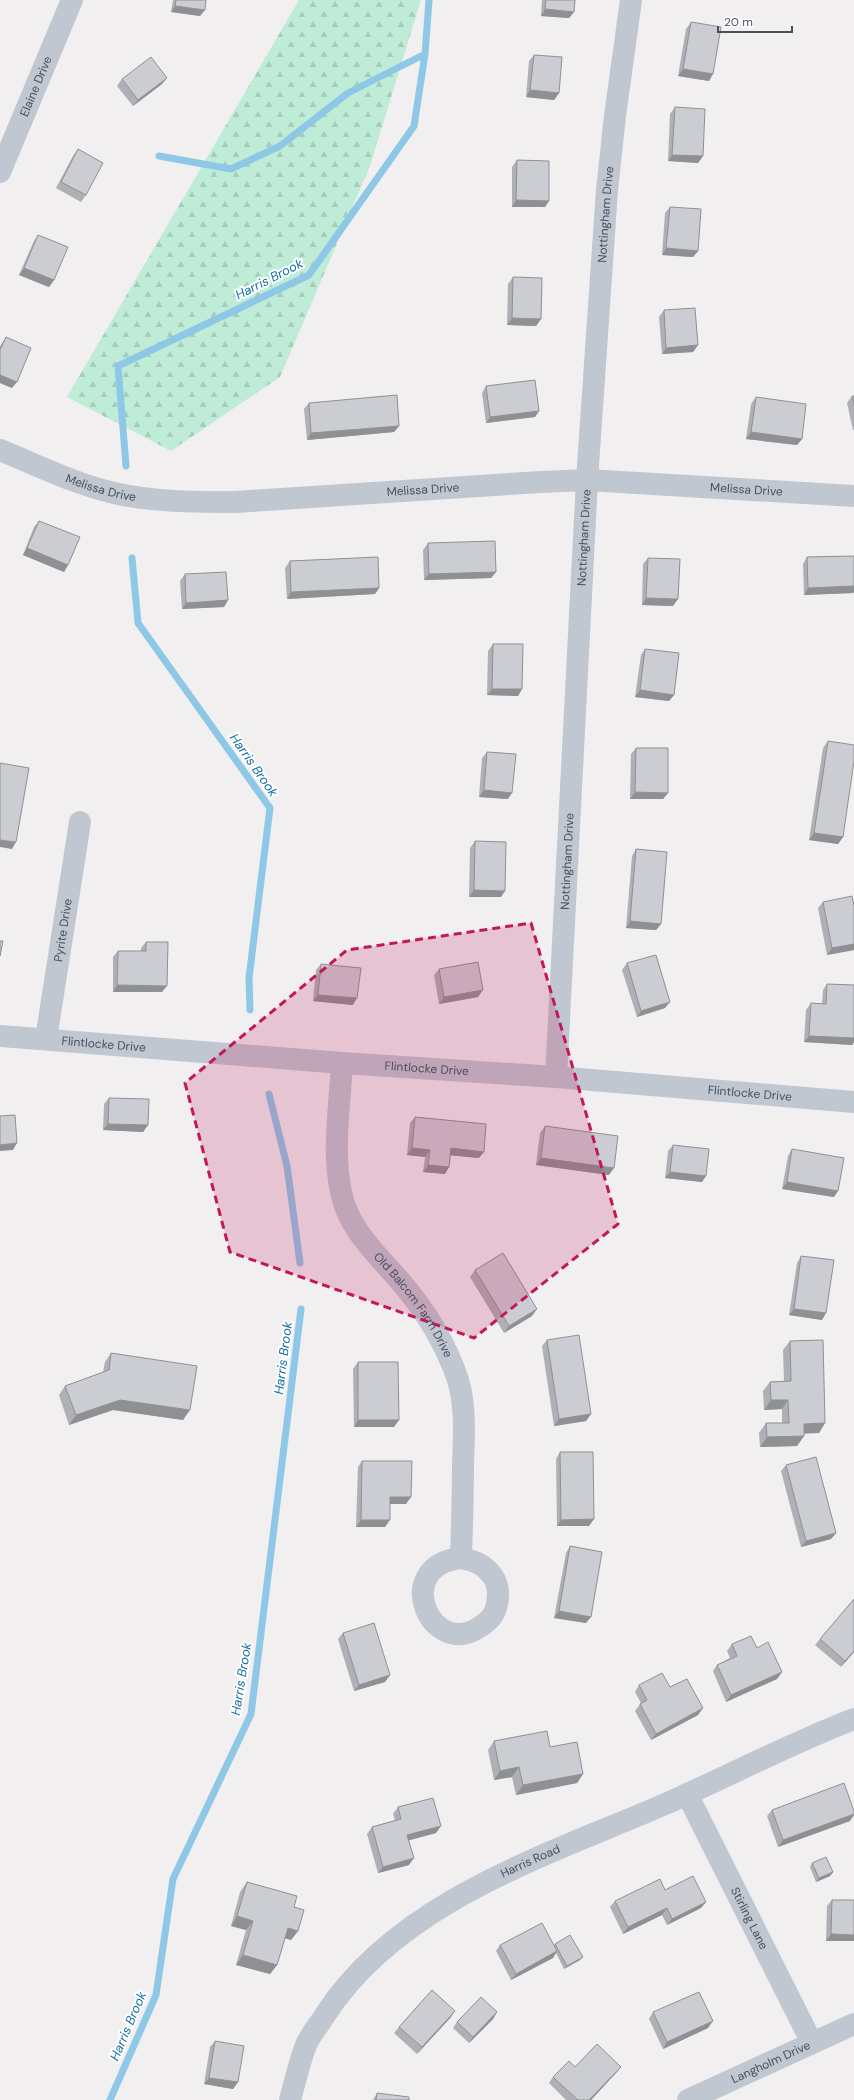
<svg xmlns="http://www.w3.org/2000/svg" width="854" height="2100" font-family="'DM Sans',sans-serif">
<defs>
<pattern id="forest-firs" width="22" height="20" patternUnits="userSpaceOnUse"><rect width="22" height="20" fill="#bfecd7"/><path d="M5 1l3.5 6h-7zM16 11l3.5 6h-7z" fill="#a6ccbb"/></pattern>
</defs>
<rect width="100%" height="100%" fill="#f1efef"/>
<path fill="url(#forest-firs)" d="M299,0H421L370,166L280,377L171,451L67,397Z"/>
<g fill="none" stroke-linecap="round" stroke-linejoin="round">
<path stroke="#8fc8e7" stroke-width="7" d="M159,156L231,169L280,146L348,93L425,54
M126,466L118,366L309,275L414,126L425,54L429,0
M132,558L138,623L270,808L249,978L250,1010
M269,1094L287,1166L300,1263
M110,2100L156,1995L173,1879L251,1714L301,1309"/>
<g stroke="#c0c7d0" stroke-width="22">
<path id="s1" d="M0,172L72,0"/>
<path id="s2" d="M0,450C37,465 75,484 114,493C153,502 194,502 235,502L540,482L587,480L854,496"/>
<path id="s3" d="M0,1036L342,1063L556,1077L854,1102"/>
<path id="s4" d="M46,1039L80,822"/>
<path id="s5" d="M342,1063C340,1105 332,1150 341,1192C348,1229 377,1254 400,1281C425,1310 446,1344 458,1380C466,1406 464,1437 463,1464C463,1495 462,1526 461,1558C391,1566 430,1658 478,1628C485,1624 492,1618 495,1611C505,1582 489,1563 461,1558"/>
<path id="s6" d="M556,1077L587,480L607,190L615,116L631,0"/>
<path id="s7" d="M687,1794L812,2043"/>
<path id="s8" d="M290,2100C295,2082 299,2063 306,2045C310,2035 319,2025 325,2015C398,1902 545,1856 663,1805C727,1777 789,1744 854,1719"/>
<path id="s9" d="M688,2100L854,2024"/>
</g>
</g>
<path fill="#afb0b5" d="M173,0H206L200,16L171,12Z
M542,0H575L574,12L569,18L541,16Z
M691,22L709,81L678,76L686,29Z
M534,55L559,93L554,100L526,97L529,61Z
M122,79L162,84L133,106L117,86Z
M675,107L703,156L698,163L668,161L670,114Z
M78,149L86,195L81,202L56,188L73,156Z
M517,160L549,201L545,207H512V167Z
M670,207L698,251L693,257L662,255L665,213Z
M38,235L54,280L49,287L19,275L34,241Z
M513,277L541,319L536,326L507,325L508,284Z
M664,310L698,345L693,352L662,354L659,317Z
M6,337L12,388L0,383V346Z
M486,386L539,411L535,417L486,423L482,393Z
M852,396H854V430H853L847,403Z
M756,397L802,439L797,445L746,439L751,404Z
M309,403L399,426L394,432L307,440L304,409Z
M39,521L68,565L64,572L23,555L34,527Z
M428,543L496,572L491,578L424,580L423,550Z
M854,556V592L853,593L804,595L803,564L807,557Z
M648,558L673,606L642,605L643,564Z
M290,561L379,588L375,594L287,599L285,568Z
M185,574L228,600L224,607L182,609L180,581Z
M493,644L522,689L518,696L487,695L488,651Z
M645,649L674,695L669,701L635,697L641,655Z
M828,741L843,837L838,844L809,840L823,748Z
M636,748L668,793L663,799H630L631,754Z
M487,752L508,799L479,797L482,758Z
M475,841L501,897H469L470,848Z
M636,849L661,924L656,930L626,928L632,856Z
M823,902L854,906V950L827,955L818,908Z
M146,942L162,992H113V957L118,951H141V948Z
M627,963L665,1008L637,1017L622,970Z
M321,964L353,1005L313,1001L316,970Z
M439,969L478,997L439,1004L434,975Z
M827,984L854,985V1042L852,1045L804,1042L806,1010L811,1003L822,1004L823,990Z
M109,1098L148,1125L143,1132L103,1130L104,1104Z
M415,1117L479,1158L450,1155L449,1167L445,1174L423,1172L425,1157L407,1155L410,1123Z
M545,1126L609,1175L536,1165L540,1133Z
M673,1145L702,1182L665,1178L668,1151Z
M792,1149L834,1197L782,1189L788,1156Z
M801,1256L822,1320L789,1315L797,1263Z
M475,1270L532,1316L504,1333L470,1277Z
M547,1340L591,1414L586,1421L554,1426L542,1346Z
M790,1341L825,1423L819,1433H804V1436L797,1446L760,1447L759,1433L766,1423H782V1409L764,1410L763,1391L770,1382L784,1381L783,1350Z
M111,1353L183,1420L113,1410L69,1425L59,1395L65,1386L103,1372L105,1362Z
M358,1362L394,1427H354L353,1369Z
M560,1452L589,1526H557L556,1459Z
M362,1461L406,1504H390L385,1527H356L358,1467Z
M786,1465L836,1533L831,1539L801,1547L781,1471Z
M570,1546L586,1623L554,1618L566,1553Z
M854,1599V1652L841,1667L815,1645L820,1639Z
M343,1633L390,1675L385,1682L354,1691L338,1639Z
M732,1644L757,1648L782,1672L777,1679L726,1702L713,1671L717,1665L730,1658L727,1651Z
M639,1685L698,1715L651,1740L635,1711L640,1704L641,1703L635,1692Z
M494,1741L550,1747L583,1774L577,1783L516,1795L512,1777L494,1780L488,1750Z
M398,1807L436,1833L409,1840V1865L378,1873L367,1834L372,1827L395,1820L393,1814Z
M772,1810L850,1821L778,1847L767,1816Z
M812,1863L833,1872L830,1876L816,1882L810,1867Z
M247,1882L294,1907L298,1931L291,1940L285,1938L277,1965L270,1974L236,1965L246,1930L231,1926L240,1892Z
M665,1890L706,1902L701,1908L667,1925L662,1915L623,1934L610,1907L615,1901Z
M832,1900L854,1941H826L827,1906Z
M555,1944L580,1960L564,1969L556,1953L553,1958L511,1980L496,1951L500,1945H554Z
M497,2012L493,2019L469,2043L453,2028L457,2022Z
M653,2012L708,2028L663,2049L649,2019Z
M451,2017L417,2054L394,2033L399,2027Z
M215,2041L238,2082L233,2089L204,2084L210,2047Z
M575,2067H621L616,2073L591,2100H566L549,2083L553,2077Z
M377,2093L409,2100H373Z"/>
<path fill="#8f9094" d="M175,6L205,10L200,16L171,12Z
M545,9L574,12L569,18L541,16Z
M683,69L713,74L709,81L678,76Z
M167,78L162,84L133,106L138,100Z
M530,90L559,93L554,100L526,97Z
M672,155L703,156L698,163L668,161Z
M516,200L549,201L545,207H512Z
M666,248L698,251L693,257L662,255Z
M24,268L54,280L49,287L19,275Z
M512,318L541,319L536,326L507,325Z
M698,345L693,352L662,354L666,348Z
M0,375L17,382L12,388L0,383Z
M539,411L535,417L486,423L490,417Z
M399,426L394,432L307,440L311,433Z
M751,432L802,439L797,445L746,439Z
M27,548L68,565L64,572L23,555Z
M496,572L491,578L424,580L429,574Z
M854,586V592L853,593L804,595L808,588Z
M379,588L375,594L287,599L291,592Z
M646,598L678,599L673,606L642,605Z
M228,600L224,607L182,609L186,603Z
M492,689H522L518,696L487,695Z
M640,690L674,695L669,701L635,697Z
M484,790L512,793L508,799L479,797Z
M635,792L668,793L663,799H630Z
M814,833L843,837L838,844L809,840Z
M0,840L16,842L12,849L0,847Z
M474,890L505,891L501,897H469Z
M630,921L661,924L656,930L626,928Z
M854,944V950L827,955L832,948Z
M117,985L167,986L162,992H113Z
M483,990L478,997L439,1004L444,997Z
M318,995L357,998L353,1005L313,1001Z
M670,1002L665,1008L637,1017L641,1011Z
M809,1036L854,1038V1042L852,1045L804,1042Z
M108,1124L148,1125L143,1132L103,1130Z
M17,1143L13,1150L0,1151V1145Z
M412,1148L430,1150L425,1157L407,1155Z
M451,1148L484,1152L479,1158L446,1155Z
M541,1158L614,1168L609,1175L536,1165Z
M428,1165L449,1167L445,1174L423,1172Z
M670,1172L706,1176L702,1182L665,1178Z
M787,1182L838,1191L834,1197L782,1189Z
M537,1309L532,1316L504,1333L509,1326Z
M794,1309L826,1313L822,1320L789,1315Z
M120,1400L190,1410L183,1420L113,1410L69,1425L76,1415Z
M771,1400H788L782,1409L764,1410Z
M591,1414L586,1421L554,1426L559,1419Z
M358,1420H399L394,1427H354Z
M825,1423L819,1433L797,1434L804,1424Z
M804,1436L797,1446L760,1447L767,1437Z
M390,1497H411L406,1504H386Z
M594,1519L589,1526H557L561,1520Z
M361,1520H390L385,1527H356Z
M836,1533L831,1539L801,1547L806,1541Z
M559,1611L591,1617L586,1623L554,1618Z
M854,1651V1652L841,1667L845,1661Z
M782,1672L777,1679L726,1702L731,1695Z
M390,1675L385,1682L354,1691L359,1685Z
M703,1708L698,1715L651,1740L656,1734Z
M519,1767L512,1777L494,1780L500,1771Z
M583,1774L577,1783L516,1795L523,1785Z
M854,1814V1815L850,1821L778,1847L783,1840Z
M441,1826L436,1833L403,1842L407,1835Z
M414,1858L409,1865L378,1873L383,1867Z
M833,1872L830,1876L816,1882L819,1878Z
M706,1902L701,1908L667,1925L672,1919Z
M667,1908L662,1915L623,1934L628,1927Z
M237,1916L253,1921L246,1930L231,1926Z
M288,1928L298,1931L291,1940L281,1937Z
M831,1934L854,1935V1941H826Z
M557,1951L553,1958L511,1980L516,1974Z
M243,1955L277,1965L270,1974L236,1965Z
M583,1957L580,1960L564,1969L567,1966Z
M455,2011L451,2017L417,2054L422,2047Z
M497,2012L493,2019L469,2043L473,2037Z
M713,2021L708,2028L663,2049L667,2042Z
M621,2067L616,2073L591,2100H589Z
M209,2078L238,2082L233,2089L204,2084Z"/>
<path fill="#cccdd3" stroke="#8f9094" d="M176,0H206L205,10L175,6Z
M546,0H575L574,12L545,9Z
M691,22L721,27L713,74L683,69Z
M534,55L562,57L559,93L530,90Z
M151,57L167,78L138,100L122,79Z
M675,107L705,109L703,156L672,155Z
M78,149L103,163L86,195L61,182Z
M517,160L549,161V201L516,200Z
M670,207L701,209L698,251L666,248Z
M38,235L68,247L54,280L24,268Z
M513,277L542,278L541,319L512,318Z
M695,308L698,345L666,348L664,310Z
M6,337L31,348L17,382L0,375V350Z
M535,380L539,411L490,417L486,386Z
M397,395L399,426L311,433L309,403Z
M852,396H854V405Z
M756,397L806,404L802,439L751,432Z
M39,521L80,537L68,565L27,548Z
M495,541L496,572L429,574L428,543Z
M854,556V586L808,588L807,557Z
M378,557L379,588L291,592L290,561Z
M648,558L680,559L678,599L646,598Z
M226,572L228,600L186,603L185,574Z
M493,644H523L522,689H492Z
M645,649L679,653L674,695L640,690Z
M828,741L854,745V761L843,837L814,833Z
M636,748H668V793L635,792Z
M487,752L516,754L512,793L484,790Z
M0,763L29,768L16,842L0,840Z
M475,841L506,842L505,891L474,890Z
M636,849L667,852L661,924L630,921Z
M852,896L854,906V944L832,948L823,902Z
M0,941H3L0,956Z
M146,942H168L167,986L117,985L118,951H146Z
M656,955L670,1002L641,1011L627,963Z
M478,962L483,990L444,997L439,969Z
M321,964L361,968L357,998L318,995Z
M827,984L854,985V1038L809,1036L811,1003L826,1004Z
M109,1098L149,1099L148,1125L108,1124Z
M15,1115L17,1143L0,1145V1116Z
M415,1117L486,1124L484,1152L451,1148L449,1167L428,1165L430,1150L412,1148Z
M545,1126L618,1136L614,1168L541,1158Z
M673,1145L709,1149L706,1176L670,1172Z
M792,1149L844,1158L838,1191L787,1182Z
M503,1253L537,1309L509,1326L475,1270Z
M801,1256L834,1260L826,1313L794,1309Z
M579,1335L591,1414L559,1419L547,1340Z
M823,1340L825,1423L804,1424V1436L767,1437L766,1423H789L788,1400H771L770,1382L791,1381L790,1341Z
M111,1353L197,1366L190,1410L120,1400L76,1415L65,1386L109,1370Z
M358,1362H398L399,1420H358Z
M560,1452H593L594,1519L561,1520Z
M816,1457L836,1533L806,1541L786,1465Z
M362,1461H412L411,1497H390V1520H361Z
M570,1546L602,1552L591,1617L559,1611Z
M854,1599V1651L845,1661L820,1639Z
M374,1623L390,1675L359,1685L343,1633Z
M751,1636L757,1648L768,1642L782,1672L731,1695L717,1665L737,1656L732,1644Z
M662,1673L670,1687L687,1679L703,1708L656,1734L640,1704L647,1700L639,1685Z
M547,1731L550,1747L577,1742L583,1774L523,1785L519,1767L500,1771L494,1741Z
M844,1783L854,1811V1814L783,1840L772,1810Z
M433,1798L441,1826L407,1835L414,1858L383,1867L372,1827L401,1819L398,1807Z
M826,1857L833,1872L819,1878L812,1863Z
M693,1876L706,1902L672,1919L667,1908L628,1927L615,1901L660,1879L665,1890Z
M247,1882L297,1896L294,1907L304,1910L298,1931L288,1928L277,1965L243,1955L253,1921L237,1916Z
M832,1900H854V1935L831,1934Z
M542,1923L557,1951L516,1974L500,1945Z
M570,1935L583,1957L567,1966L555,1944Z
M432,1990L455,2011L422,2047L399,2027Z
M699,1992L713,2021L667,2042L653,2012Z
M481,1997L497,2012L473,2037L457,2022Z
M215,2041L244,2046L238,2082L209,2078Z
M597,2044L621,2067L589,2100H578L553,2077L569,2061L575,2067Z
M377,2093L409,2097V2100H376Z"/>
<path fill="#c2185b" fill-opacity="0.2" stroke="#c2185b" stroke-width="3" stroke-dasharray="8 5" stroke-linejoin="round" d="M531,923L618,1224L474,1338L230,1252L185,1083L347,950Z"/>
<g text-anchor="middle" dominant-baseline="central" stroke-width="4" stroke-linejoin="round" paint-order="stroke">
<g font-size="12" fill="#484f5b" stroke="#fff">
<text stroke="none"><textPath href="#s1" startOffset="93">Elaine Drive</textPath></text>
<text stroke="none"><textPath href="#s6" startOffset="864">Nottingham Drive</textPath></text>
<text stroke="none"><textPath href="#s2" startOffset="108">Melissa Drive</textPath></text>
<text stroke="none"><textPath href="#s2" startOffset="432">Melissa Drive</textPath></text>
<text stroke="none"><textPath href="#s2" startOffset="756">Melissa Drive</textPath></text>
<text stroke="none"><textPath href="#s6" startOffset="540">Nottingham Drive</textPath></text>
<text stroke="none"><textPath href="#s6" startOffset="216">Nottingham Drive</textPath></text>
<text stroke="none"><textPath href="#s4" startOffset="110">Pyrite Drive</textPath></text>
<text stroke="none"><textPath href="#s3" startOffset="104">Flintlocke Drive</textPath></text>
<text stroke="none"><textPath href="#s3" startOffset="428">Flintlocke Drive</textPath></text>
<text stroke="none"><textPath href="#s3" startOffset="752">Flintlocke Drive</textPath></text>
<text stroke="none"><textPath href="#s5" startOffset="265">Old Balcom Farm Drive</textPath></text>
<text stroke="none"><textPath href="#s8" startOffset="353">Harris Road</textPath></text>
<text stroke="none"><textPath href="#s7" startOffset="139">Stirling Lane</textPath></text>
<text stroke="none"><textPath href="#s9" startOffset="91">Langholm Drive</textPath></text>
</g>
<g font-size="13" font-style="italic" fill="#1470a2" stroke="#fff">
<text transform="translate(269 279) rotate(-27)">Harris Brook</text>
<text transform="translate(254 765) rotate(55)">Harris Brook</text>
<text transform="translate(283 1358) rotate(-83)">Harris Brook</text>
<text transform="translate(241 1679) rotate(-81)">Harris Brook</text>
<text transform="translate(128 2026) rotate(-67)">Harris Brook</text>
</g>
</g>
<path d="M718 26v6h74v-6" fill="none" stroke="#484f5b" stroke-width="2"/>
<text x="724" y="26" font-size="12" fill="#484f5b" stroke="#ffffff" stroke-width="3" paint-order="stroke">20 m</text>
</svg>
